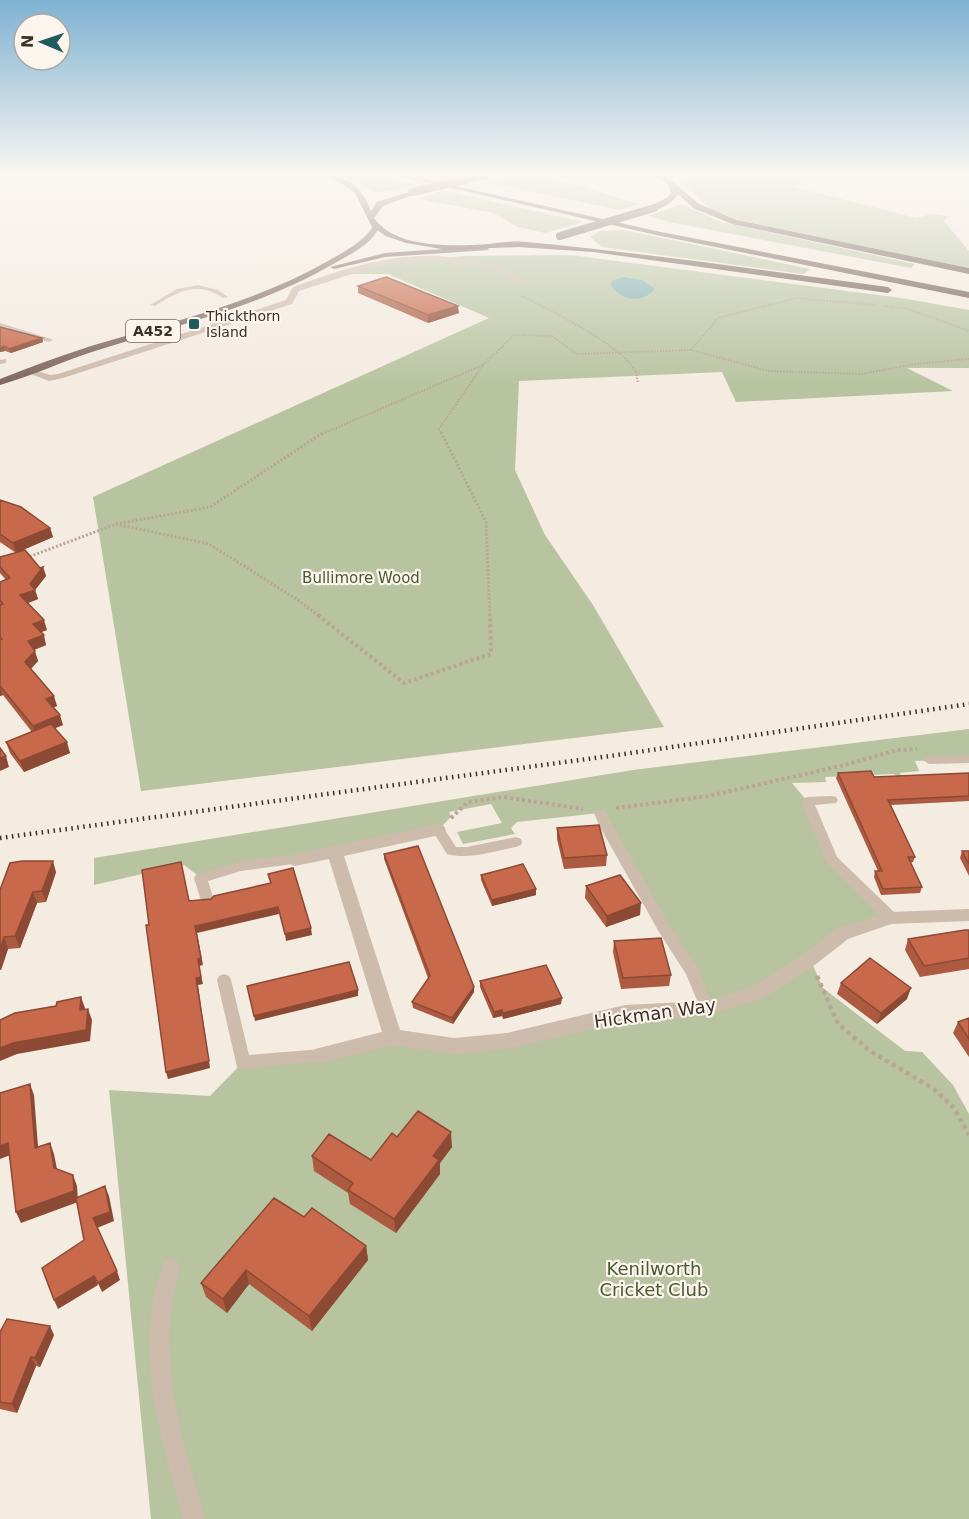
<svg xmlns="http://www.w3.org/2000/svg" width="969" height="1519" font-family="'DejaVu Sans',sans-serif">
<rect width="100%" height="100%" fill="#f4ebe1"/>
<path fill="#b8c4a0" d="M342,175H375L412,183V187L376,193Z
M518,175H543L640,204L619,210L485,182Z
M681,175H836L790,186L916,218L932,214L948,216L944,221L969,251V268L743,221L710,209L680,180Z
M442,190L583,222L545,233L518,227L493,213L419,199Z
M682,204L721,222L915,264L911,268L669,222L648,216Z
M624,230L810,269L804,274L602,247L590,237L600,231Z
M570,255L901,298L969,310V368H907L953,391L736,402L722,372L519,381L515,470L545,535L593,605L664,727L141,791L93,497L489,318L388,274H350L390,262L464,256Z
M969,729V759L915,761L919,771L900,773L901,777L893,774L825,777L826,782L792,783L807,801L831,859L891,918L842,934L810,959L823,988L905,1051L922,1052L953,1085L969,1114V1519H151L109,1090L210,1096L243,1062L393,1037L454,1046L625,1013L707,1008L599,813L517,822L511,828L515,834L463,844L457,832L502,823L491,804L449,812L451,817L438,830L201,878L184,865C153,870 124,879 94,885V858L633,770Z"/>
<path fill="#7fb0b2" d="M624,277L642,280L655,289C642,304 621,301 611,285L612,281Z"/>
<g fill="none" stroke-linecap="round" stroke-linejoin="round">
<path stroke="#b9a596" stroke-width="2" stroke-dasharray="1.5 1.5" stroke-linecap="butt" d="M522,296C551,311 618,343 635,370C637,373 637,379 638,383
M884,306L905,308L969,331
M691,350L718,318L797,298L876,305
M483,365L514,335L552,336L577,354L691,350L769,371L861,374L916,364L969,359
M322,434L483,365L439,429L441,434"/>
<path stroke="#b9a596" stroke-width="3" stroke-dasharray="2 2" stroke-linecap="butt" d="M441,432L486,522L490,617
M116,524L209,544L301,602L320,617
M116,524L210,507L324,432
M26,558L116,524"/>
<path stroke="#b9a596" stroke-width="4" stroke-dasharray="3 3" stroke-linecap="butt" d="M318,615L404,683L491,654L490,615
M616,808L708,796L845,765L897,750L917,749
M451,818L468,802L504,797L583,809"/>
<path stroke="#b9a596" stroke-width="4.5" stroke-dasharray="4 4" stroke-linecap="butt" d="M817,976L838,1024L870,1051L934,1089L954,1108L969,1135"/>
<path fill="#cdbbac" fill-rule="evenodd" d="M438,256C466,259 494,261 518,277L521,285L516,286L513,279C489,263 463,264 436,259Z
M198,285L218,290L228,297L223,298C198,281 178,291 155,306L150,305L177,289Z
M0,323L51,339L53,340L49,342L0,327Z
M6,359V363L0,364V360Z
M969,755V763L929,764L923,760L929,756Z
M832,796L836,797L838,800L836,803L815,805L837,857L896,914L898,918L896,922L891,923L886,922L826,862L801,801L807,797Z
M600,809L604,810L669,924L698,968L714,1008L712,1012L707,1014L702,1012L686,974L659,932L600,827L594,813Z
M438,826L443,827L456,847H467L516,837L521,839L522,842L521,845L516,847C494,851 469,860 447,854L432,830L433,827Z
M295,855L300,857L302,860L300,863L241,871L208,881L214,900L212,904H202L194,878L196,875L241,861Z
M224,974L229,976L231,980L249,1055L322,1049L327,1050L330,1055L327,1060L243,1069L237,1067L217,980L219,976Z
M171,1258L177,1261L180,1267L173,1297L169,1334L172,1388L183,1441L205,1519H183C161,1439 130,1341 165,1261Z"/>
<path fill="#cdbbac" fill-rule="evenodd" d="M438,256H441V260L383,264L299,291L292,304L63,378L49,381L23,371L28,368L50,375L58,374L286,300L293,287C341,270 387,254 438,256Z
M438,824L444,826L446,830L444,834L344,856L400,1030L454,1038L507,1033L625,1005L707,1001L751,987L804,954L836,929L891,912L969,909V921L891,924L848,939L816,964L764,998L707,1015L625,1021L507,1049L454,1054L393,1045L322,1063L315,1061L312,1055L315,1049L382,1032L329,859L295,866L289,864L287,860L289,856L295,854Z"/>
<path fill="#7d675c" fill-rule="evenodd" d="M374,225L380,226C371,245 352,253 335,263C260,307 176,325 95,351C63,361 32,376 0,385V379C30,367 60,356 91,346C171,322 254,303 328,261C345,251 363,243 374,225Z
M486,246L489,250L385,257L334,269L330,267L385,253Z"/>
<path fill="#6c584f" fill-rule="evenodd" d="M324,175C348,175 363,189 371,211L377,202L415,190V194L383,206L374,218C394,246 441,246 472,245C489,245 509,240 526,242C646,253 768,271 888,287L892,290L888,293L593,252L518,247L448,250L406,243L386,236L372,227L355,193L343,184Z
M395,175H406L656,231L969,292V298L656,235Z
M653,175H661L673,182L699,204L737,220L969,268V274L732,224L693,208L678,194C673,202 662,210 651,210V206L668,197L671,193L668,184Z"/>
<path stroke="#3b302b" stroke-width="4.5" stroke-dasharray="1.5 4.5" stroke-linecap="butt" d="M0,838L617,755L969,704"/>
<path stroke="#6c584f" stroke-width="8" d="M412,192L486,175
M560,236L654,208"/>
</g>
<path fill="#ac5a40" d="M358,286L459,313L428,323L358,293Z
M0,327L42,338L43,342L11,353L5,351L0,352Z
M0,500L50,528L53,537L18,552L40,568L43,567L46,576L35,590L38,599L28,603L47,630L41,632L46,645L34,650L38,661L31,669L57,706L53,707L63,725L55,728L70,753L24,772L10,753L6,742L32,732L3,695L0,696V582L6,580L0,573V557L16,553L0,542Z
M838,773L874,777L969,773V801L891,805L915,857L913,862L910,863L922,887L920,893L881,895L874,877L875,871H878L836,778Z
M557,828L607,855L606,866L564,869L557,839Z
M962,851H969V876L960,858Z
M384,854L474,987V992L453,1024L413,1008L412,1002L428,978L384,859Z
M56,872L46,902L37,903L20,948L8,949L1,970H0V890Z
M481,875L536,889V895L492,906L481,880Z
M586,886L640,915L606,927L585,898Z
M969,930V969L920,977L905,950L908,939Z
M614,941L671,975L669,986L621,989L613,952Z
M480,981L561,1004L503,1019L502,1016L493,1018L480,987Z
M841,983L907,999L877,1024L837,994Z
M969,1018V1057L953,1033L958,1022Z
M397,1137L452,1147L440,1163V1174L396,1233L350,1204L348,1193L314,1171L312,1156L371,1160Z
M304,1217L366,1246L368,1260L312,1331L249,1284L227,1313L206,1297L201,1283Z
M0,1332L54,1335L40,1367L36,1366L17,1413L0,1409Z"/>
<path fill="#8c4a34" d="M458,306L459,313L428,323V315Z
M42,338L43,342L11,353L9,349Z
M4,346L5,351L0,352V348Z
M50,528L53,537L16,553L13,543Z
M43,567L46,576L35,590L38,599L23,605L20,595L30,584Z
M44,620L47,630L36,634L33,624Z
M44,635L46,645L31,651L28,641Z
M35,651L38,661L28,671L25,662Z
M0,687L3,695L0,696Z
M54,696L57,706L49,709L46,699Z
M60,715L63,725L36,736L33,726Z
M67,742L70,753L24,772L20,761Z
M6,756L9,767L0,771V758Z
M53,861L56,872L46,902L42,891Z
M536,889V895L492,906V900Z
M33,892L37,903L20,948L15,936Z
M641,903L640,915L606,927L607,916Z
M278,907L279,914L197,933L203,965L199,966L203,984L198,985L210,1068L168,1079L166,1072L196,978L195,926Z
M311,928L312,935L286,941L285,934Z
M4,937L8,949L1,970L0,967V949Z
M474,987V992L453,1024L452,1018Z
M911,988L907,999L877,1024L881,1013Z
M358,990V996L255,1021L254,1016Z
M81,997L85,1008L84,1021L80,1010Z
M562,998L561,1004L503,1019V1013Z
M88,1009L92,1020L90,1041L17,1054L0,1061V1048Z
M502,1010V1016L493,1018L494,1012Z
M30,1084L34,1095L39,1159L35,1148Z
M451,1132L452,1147L440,1163V1174L396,1233L394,1219L433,1156Z
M8,1143L13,1154L0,1159V1146Z
M50,1143L54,1154L59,1179L54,1168Z
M73,1175L77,1186L78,1202L21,1223L16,1212Z
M105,1186L109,1196L114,1221L97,1228L93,1218Z
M366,1246L368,1260L312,1331L309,1316Z
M246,1270L249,1284L227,1313L223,1299Z
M117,1271L120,1280L102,1292L98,1283Z
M94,1276L98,1285L58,1309L54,1300Z
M50,1326L54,1335L40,1367L35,1358Z
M31,1357L36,1366L17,1413L12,1404Z"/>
<path fill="#c8694b" stroke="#8c4a34" stroke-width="1.5" d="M386,277L458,306L428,315L358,286Z
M0,327L42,338L9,349L4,346L0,348Z
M0,500L21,507L50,528L13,543L0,534Z
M25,550L40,568L43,567L30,584L35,590L20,595L44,620L33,624L44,635L28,641L35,651L25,662L54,696L46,699L60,715L33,726L0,686V640L2,639L0,637V605L3,604L0,600V582L10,578L0,567V557Z
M51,724L67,742L20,761L6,742Z
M0,748L6,756L0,758Z
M871,771L874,777L969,773V796L888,800L915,857H908L922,887L883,889L875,871H882L838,773Z
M599,825L607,855L564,858L557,828Z
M418,846L474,987L452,1018L412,1002L430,976L384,854Z
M962,851H969V864Z
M22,861H53L42,891L33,892L15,936L4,937L0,949V890L10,863Z
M181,862L189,901L211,899L214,896L271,883L268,874L293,868L311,928L285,934L278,907L195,926L201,958L198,959L201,977L196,978L209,1061L166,1072L146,925H149L142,870Z
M523,864L536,889L492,900L481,875Z
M620,875L641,903L607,916L586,886Z
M965,930H969V958L924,966L908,939Z
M661,938L671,975L623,978L614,941Z
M870,958L911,988L881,1013L841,983Z
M349,962L358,990L254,1016L247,986Z
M546,965L562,998L503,1013L502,1010L494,1012L480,981Z
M81,997L80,1010L88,1009L86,1030L13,1043L0,1048V1020L15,1013L56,1006L57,1002Z
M969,1018V1039L958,1022Z
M30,1084L35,1148L50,1143L54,1168L73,1175L74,1191L16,1212L8,1143L0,1146V1093Z
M418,1111L451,1132L433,1156L439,1160L394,1219L348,1190L353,1183L312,1156L329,1134L371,1160L392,1133L397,1137Z
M105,1186L110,1212L93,1218L117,1271L98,1283L94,1276L54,1300L42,1268L84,1240L76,1198Z
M274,1198L304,1217L312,1208L366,1246L309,1316L246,1270L223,1299L201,1283Z
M7,1319L50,1326L35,1358L31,1357L12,1404L0,1402V1332Z"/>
<linearGradient id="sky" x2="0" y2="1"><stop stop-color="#7eb2d2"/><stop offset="0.45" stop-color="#faf6f2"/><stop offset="1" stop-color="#faf6f2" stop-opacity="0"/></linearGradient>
<rect width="969" height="387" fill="url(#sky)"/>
<rect fill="#1f5a5e" stroke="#fbf5ee" stroke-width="2" x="188" y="318" width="12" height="12" rx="3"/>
<g text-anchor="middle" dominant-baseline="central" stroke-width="4.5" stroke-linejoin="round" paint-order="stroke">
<g font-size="14" fill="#3b302b" stroke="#fbf5ee" text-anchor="start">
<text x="206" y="316">Thickthorn<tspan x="206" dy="16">Island</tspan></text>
</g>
<rect fill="#fbf5ee" stroke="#756b66" stroke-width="1.5" x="126" y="320" width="54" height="22" rx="4.5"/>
<g font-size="14" font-weight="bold" fill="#3b302b">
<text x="153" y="331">A452</text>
</g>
<g font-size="15" fill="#4a5a2e" stroke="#fbf5ee">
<text x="361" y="578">Bullimore Wood</text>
</g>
<g font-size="18" fill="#3b302b" stroke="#fbf5ee">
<text transform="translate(655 1013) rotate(-8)">Hickman Way</text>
</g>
<g font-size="18" fill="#4a5a2e" stroke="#fbf5ee">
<text x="654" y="1268">Kenilworth<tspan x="654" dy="21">Cricket Club</tspan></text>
</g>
</g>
<g transform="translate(42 42) rotate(272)"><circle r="28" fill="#fbf5ee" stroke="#aea6a0" stroke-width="1.5"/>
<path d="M0-4.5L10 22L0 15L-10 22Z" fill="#1f5a5e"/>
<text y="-9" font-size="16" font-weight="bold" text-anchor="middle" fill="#3b302b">N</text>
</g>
</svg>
